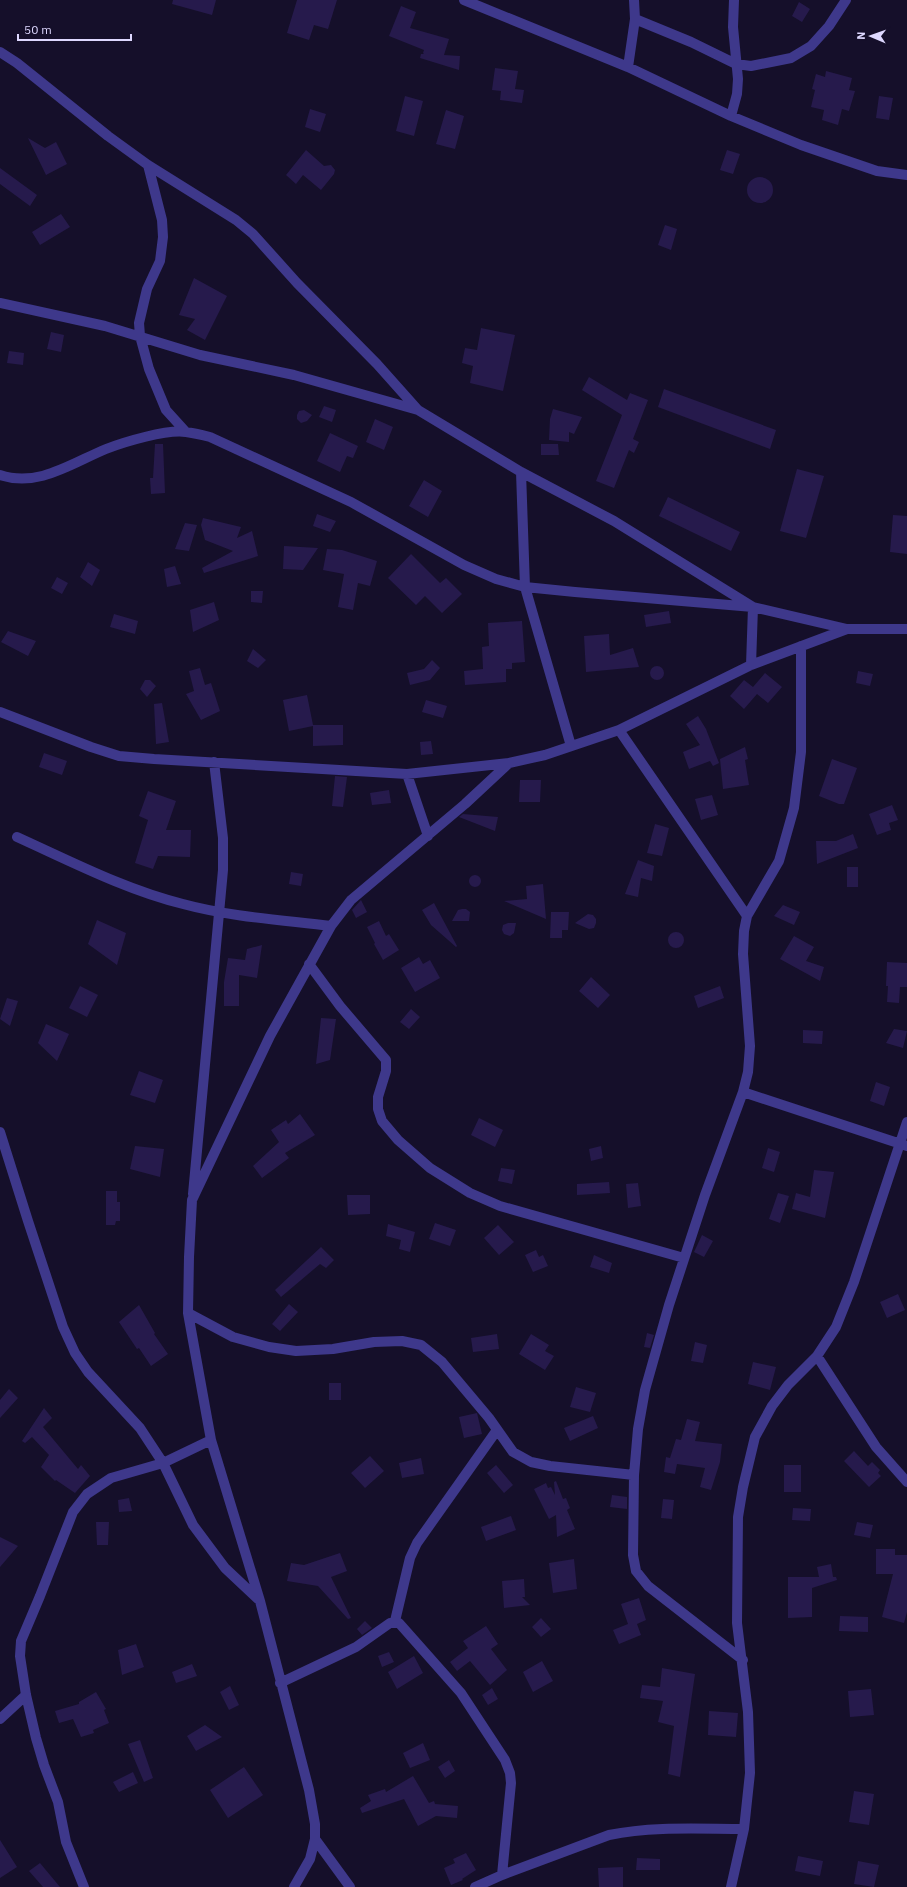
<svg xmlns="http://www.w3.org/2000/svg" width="907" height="1887" font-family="'IBM Plex Sans',sans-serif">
<rect width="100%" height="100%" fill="#150f2a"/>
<path fill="#261a4c" d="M173,0H216L212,15L172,4Z
M297,0H337L328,29L314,25L309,40L287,33Z
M799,2L810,9L802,22L792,16Z
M401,6L416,12L410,28L449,39L444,55L460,56L459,70L420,58L421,54H424L423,53L424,50L389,36Z
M495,68L518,71L515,89L524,90L522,103L500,100L501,91L492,90Z
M826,71L852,78L849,90L855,91L849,111L842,109L838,125L822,120L824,110L811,107L815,90L812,89L816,74L825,77Z
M405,96L423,101L414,136L396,131Z
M879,96L893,98L889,120L876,118Z
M310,109L326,114L320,132L305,127Z
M446,110L464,116L455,149L436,144Z
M28,138L45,148L56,142L67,164L46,175Z
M306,150L324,166L331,165L335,170L334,174L321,190L303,175L296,184L286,175Z
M727,150L740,154L733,174L720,170Z
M0,168L37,195L30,206L0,184Z
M747 190a13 13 0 1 1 26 0a13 13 0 1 1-26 0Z
M61,214L70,227L40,245L32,232Z
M665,225L677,229L671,250L658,245Z
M194,278L227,296L205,340L187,330L195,319L179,315Z
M481,328L515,335L503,391L470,383L473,366L462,363L465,348L477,350Z
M51,332L64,335L61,352L47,349Z
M9,351L24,353L23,365L7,363Z
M589,377L627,400L630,393L648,400L633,439L639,442L634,453L629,450L614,488L596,481L622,415L582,390Z
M664,389L776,430L770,449L658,407Z
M324,406L336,410L332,422L319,417Z
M553,409L582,417L574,434L569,432V442L549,440L550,419Z
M304,410L312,415L307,421L301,423L297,419V415L299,411Z
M375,419L393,427L384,450L366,442Z
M330,433L358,446L353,458L347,456L340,472L317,461Z
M155,444H163L165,493L151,494L150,478H153Z
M541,444H558L559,455H541Z
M797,469L824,476L806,538L780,531Z
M424,480L442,491L428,517L409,506Z
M668,497L740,532L731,551L659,516Z
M317,514L336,521L330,532L313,526Z
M893,515L907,516V554L890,552Z
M203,518L241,527L237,538L252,531L258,556L204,573L202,568L233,551L205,540L201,525Z
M185,523L197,525L189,551L175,549Z
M284,546L318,548L303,570L283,569Z
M327,549L342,550L377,561L370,586L358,583L353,610L338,607L344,574L323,570Z
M411,554L440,583L446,578L462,594L442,613L425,596L416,605L388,578Z
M88,562L100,570L92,586L80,577Z
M175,566L181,584L167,587L164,569Z
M57,577L68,583L62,594L51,588Z
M251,591H263L262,603L251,602Z
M214,602L219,620L193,632L190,610Z
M669,611L671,623L646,627L644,615Z
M114,614L138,621L135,634L110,627Z
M522,621L525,662L512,663V669H506V682L465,685L464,671L483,669L482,647L489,646L488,623Z
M8,631L36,641L28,656L1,642Z
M609,634L610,655L633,648L639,667L586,672L584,636Z
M253,649L266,660L258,668L247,661Z
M432,660L440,668L430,680L410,685L407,673L424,669Z
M650 673a7 7 0 1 1 14 0a7 7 0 1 1-14 0Z
M200,668L205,685L211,683L220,711L201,720L186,694L194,691L189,671Z
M858,671L873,674L870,686L856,683Z
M765,673L782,687L768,703L757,694L744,709L730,696L744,680L753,687Z
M145,680H150L156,686L147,697L140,689Z
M307,695L313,725H343V745L313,746V726L289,731L283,700Z
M426,700L447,706L443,718L422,712Z
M162,703L169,742L156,744L154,704Z
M698,716L706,729L719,763L713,766L710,761L689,769L683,752L700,745L686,724Z
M431,741L433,754L421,755L420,742Z
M745,747L748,759L745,760L749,785L723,789L720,759Z
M44,753L67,761L62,775L39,767Z
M832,759L857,768L844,804H839L819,796Z
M335,776L347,777L343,807L332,806Z
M520,780H541L540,802H519Z
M389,790L391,803L372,805L370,793Z
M148,791L176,801L166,830H191L190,857L158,856L153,869L135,863L148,820L139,816Z
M712,795L718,815L701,820L695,799Z
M892,805L898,820L889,823L891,830L877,835L869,814Z
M463,814L498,817L495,831L459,817Z
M655,824L669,828L662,856L647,853Z
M853,834L858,848L817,864L816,841H836Z
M638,860L654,866L652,881L641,878L638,897L625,894Z
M847,867H858V887H847Z
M291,872L303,874L301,886L289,884Z
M469 881a6 6 0 1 1 12 0a6 6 0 1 1-12 0Z
M543,884L546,919L504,901L527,899L526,886Z
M361,900L367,912L356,918L352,910Z
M434,903L457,946L456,947L431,925L422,910Z
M783,905L800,912L794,925L774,916Z
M462,909H466L470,912L469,921H452L458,910Z
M551,912H569L568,930H562V938H550Z
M588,914L593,915L596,919V923L594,928L589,929L575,923Z
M97,920L126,933L117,965L88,944Z
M379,921L386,936L389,934L399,950L383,960L374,944L375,943L367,927Z
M508,923H516L514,933L510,936L504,934L502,930L503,925Z
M668 940a8 8 0 1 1 16 0a8 8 0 1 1-16 0Z
M794,936L814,947L806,961L824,967L820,981L780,959Z
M262,945L257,978L239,975V1006H224V982L228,958L245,960L247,949Z
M419,957L423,964L430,960L440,978L415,992L401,968Z
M887,962L907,963V987H900L899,1003L887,1002L888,986H886Z
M591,977L610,995L598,1008L579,991Z
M80,986L98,995L87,1017L69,1008Z
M720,986L724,998L698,1008L694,996Z
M7,998L18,1001L10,1026L0,1019Z
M411,1009L420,1017L409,1029L400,1022Z
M321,1018L336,1019L330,1060L316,1064Z
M46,1024L69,1034L57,1061L38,1043Z
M894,1029L907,1031L903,1048L886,1043Z
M803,1030L823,1031L822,1044L803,1043Z
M139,1071L163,1080L155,1103L130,1095Z
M876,1082L890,1087L884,1106L870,1101Z
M300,1114L315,1135L285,1153L289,1158L262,1178L253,1166L279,1142L271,1130L286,1120L288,1124Z
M479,1118L503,1130L495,1147L471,1135Z
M135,1146L164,1149L160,1177L130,1169Z
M601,1146L603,1158L591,1161L589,1149Z
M768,1148L780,1152L774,1172L762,1168Z
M501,1168L515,1170L512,1184L498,1181Z
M814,1170L834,1172L825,1218L792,1209L796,1193L810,1197Z
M609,1182L610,1193L577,1195V1184Z
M638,1183L641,1206L628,1208L626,1184Z
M106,1191H117V1202H120V1221H116L115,1225H106Z
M778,1193L789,1196L780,1223L769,1219Z
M347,1195H370V1214L348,1215Z
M435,1223L456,1230L450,1246L429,1239Z
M388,1224L415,1232L410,1252L399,1249L401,1240L386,1236Z
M498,1225L514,1242L499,1255L484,1238Z
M702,1235L713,1241L704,1257L694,1252Z
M321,1247L334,1260L326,1268L320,1264L281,1297L275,1290Z
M536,1250L539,1257L543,1255L548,1266L533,1272L525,1255Z
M594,1255L612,1263L609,1273L590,1267Z
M898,1294L905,1310L887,1318L880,1302Z
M289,1304L298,1312L280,1331L272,1324Z
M139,1305L155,1333L154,1334L168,1354L151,1366L139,1348L137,1349L119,1322Z
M647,1333L654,1335L650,1348L644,1347Z
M497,1334L499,1349L473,1352L471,1338Z
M531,1334L549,1345L545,1351L554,1356L545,1370L519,1354Z
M695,1342L707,1345L703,1363L691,1361Z
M753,1362L776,1367L770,1390L748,1384Z
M329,1383H341V1400H329Z
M576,1387L596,1393L590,1412L570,1407Z
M9,1389L18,1398L0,1418V1400Z
M44,1408L52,1418L43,1427L78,1469L81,1465L90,1476L75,1493L56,1480L55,1481L41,1467L49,1455L32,1437L25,1443L22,1441Z
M477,1413L482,1434L464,1438L459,1417Z
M593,1416L598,1428L570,1441L564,1428Z
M687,1419L700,1422L695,1441L722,1444L720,1462L711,1490L700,1487L705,1468L677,1464L675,1474L664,1472L666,1457L670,1458L676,1439L681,1440Z
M854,1451L868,1466L872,1462L880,1470L878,1473L881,1476L869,1487L844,1461Z
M370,1456L384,1471L365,1488L351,1473Z
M421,1458L424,1474L402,1478L399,1463Z
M496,1465L513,1485L504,1493L487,1473Z
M784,1465H801V1492H784Z
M556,1481L563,1499L566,1498L570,1508L567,1510L575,1529L557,1537L556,1515L549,1519L534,1489L546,1483L548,1488L551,1487L555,1495L554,1482Z
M612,1495L627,1497V1509L610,1507Z
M129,1498L132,1511L119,1512L118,1500Z
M663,1499L674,1500L672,1519L661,1518Z
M793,1508L811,1509L810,1521L792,1520Z
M511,1516L516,1530L486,1541L481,1527Z
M96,1522H109L108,1545H97Z
M857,1522L873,1525L870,1538L854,1535Z
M0,1537L18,1546L0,1567Z
M876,1549H895V1555H907V1612L904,1623L882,1617L893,1574H876Z
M340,1553L347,1571L331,1577L351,1618L348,1619L318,1586L287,1581L291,1563L304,1565Z
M574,1559L577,1589L553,1593L549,1563Z
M831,1564L833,1577H836L837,1580L812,1588V1617L788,1618V1577H819L817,1567Z
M524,1579L525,1597H522L530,1605L504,1608L502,1581Z
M639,1598L646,1620L637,1624L641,1635L619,1644L613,1630L628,1624L621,1604Z
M840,1616L868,1617V1632L839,1631Z
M541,1618L551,1629L541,1637L532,1627Z
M365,1621L372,1628L362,1635L357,1629Z
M486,1626L498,1644L491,1649L507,1670L490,1685L470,1661L457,1671L450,1662L468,1648L463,1641Z
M136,1644L144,1667L122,1675L118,1650Z
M389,1652L394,1662L382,1667L378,1656Z
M414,1656L423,1673L397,1689L388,1672Z
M542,1661L553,1681L533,1692L523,1672Z
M192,1664L197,1676L176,1683L172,1672Z
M662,1668L695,1674L680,1777L668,1774L674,1726L658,1722L663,1701L640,1698L642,1685L660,1687Z
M230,1686L239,1705L229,1710L220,1692Z
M492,1688L498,1699L488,1705L482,1695Z
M871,1689L874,1715L850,1717L848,1691Z
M96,1692L106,1709L104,1710L109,1723L93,1730L94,1733L81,1737L73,1719L59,1723L55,1711L79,1704V1702Z
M709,1711L738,1713L736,1737L708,1735Z
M205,1725L222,1737L196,1751L187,1736Z
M140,1740L153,1778L144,1782L128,1744Z
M423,1743L430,1760L410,1768L403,1753Z
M449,1760L455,1771L445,1778L438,1767Z
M244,1767L263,1795L228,1818L210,1790Z
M133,1772L138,1783L119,1792L113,1782Z
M413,1776L429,1803L434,1801L435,1804L458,1806L457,1818L436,1816L418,1826L404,1799L362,1813L360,1808L371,1801L368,1795L385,1789L386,1792Z
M854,1791L874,1794L869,1825L849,1822Z
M0,1840L17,1867L0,1878Z
M466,1853L476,1870L462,1879L463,1880L451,1885L444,1868L455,1863L453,1859Z
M798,1856L823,1861L820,1876L795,1871Z
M637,1858L660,1859V1870H636Z
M858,1861L879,1865L874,1887L854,1884Z
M40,1863L60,1887H43L29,1871Z
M623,1867V1887H599L598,1868Z"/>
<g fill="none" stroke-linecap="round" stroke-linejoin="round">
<path stroke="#3e388b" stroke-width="10" d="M464,0L628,67L731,116L801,145L877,171L907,175
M635,19L691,42L736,64L751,66L791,58L811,46L829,26L846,0
M0,52L17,63L108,136L148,165L236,220L253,234L297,283L377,364L418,410
M628,67L635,19L634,0
M731,116L737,94L738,79L733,27L734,0
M148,165L162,220L163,237L160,261L147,289L139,323L140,336L149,369L166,410L185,431
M0,303L105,326L200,355L294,375L418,410L521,472L614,521L753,607L751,665
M521,472L525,587L571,746
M0,475C38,488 72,463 106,449C124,442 167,429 186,432C194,433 202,435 210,437L351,502L464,565L496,579L525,587L575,592L753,607L847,629
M0,712L91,747L119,756L154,759L407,774L509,763
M619,730L747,916
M407,774L428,836
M17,837C70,861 126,890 183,904C231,917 282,920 331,926
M309,964L340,1006L386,1060V1071L378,1097V1109L382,1121L398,1140L430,1168L470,1193L500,1206L684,1258
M743,1092L907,1146
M0,1132L28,1221L63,1327L75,1353L88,1372L140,1428L163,1463L193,1525L225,1568L258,1599
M193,1194L223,870V838L214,762
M188,1313L233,1337L269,1347L296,1351L333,1349L374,1342L402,1341L421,1345L442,1362L489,1418L513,1452L531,1462L550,1466L634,1475
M817,1356L876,1447L907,1482
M395,1621L410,1558L417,1543L497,1430
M743,1660L648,1586L636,1571L633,1555L634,1475L638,1429L645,1390L669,1305L705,1195L743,1092L748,1072L750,1046L743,954L744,931L747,916L779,861L794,808L801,752V646
M280,1683L356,1647L390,1623H399L461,1693L505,1760L510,1773L511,1783L502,1875
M0,1719L26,1695
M315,1839L350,1887
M84,1887L66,1842L58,1802L44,1765L36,1738L26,1695L20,1656L21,1641L40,1596L73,1512L87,1494L111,1478L163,1463L211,1440
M294,1887L310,1859L315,1839V1824L309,1790L260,1601L211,1440L188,1313L189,1257L192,1200L270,1036L331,926L351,900L465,804L509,763L545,755L619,730L751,665L847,629H907
M475,1887L502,1875L609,1835C653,1826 699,1829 744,1829
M731,1887L744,1829L750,1773L748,1712L737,1623L738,1517L743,1487L755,1437L772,1406L788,1385L817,1356L836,1327L854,1282L907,1122"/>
</g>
<g transform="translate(871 36) rotate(272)" stroke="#150f2a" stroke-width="3" paint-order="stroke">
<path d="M0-3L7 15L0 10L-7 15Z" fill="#ded8ff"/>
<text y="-6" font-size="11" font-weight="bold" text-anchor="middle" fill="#ded8ff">N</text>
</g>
<path d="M18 34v6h113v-6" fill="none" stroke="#ded8ff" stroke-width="2"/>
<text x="24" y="34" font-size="12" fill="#ded8ff" stroke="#150f2a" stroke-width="3" paint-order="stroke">50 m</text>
</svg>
